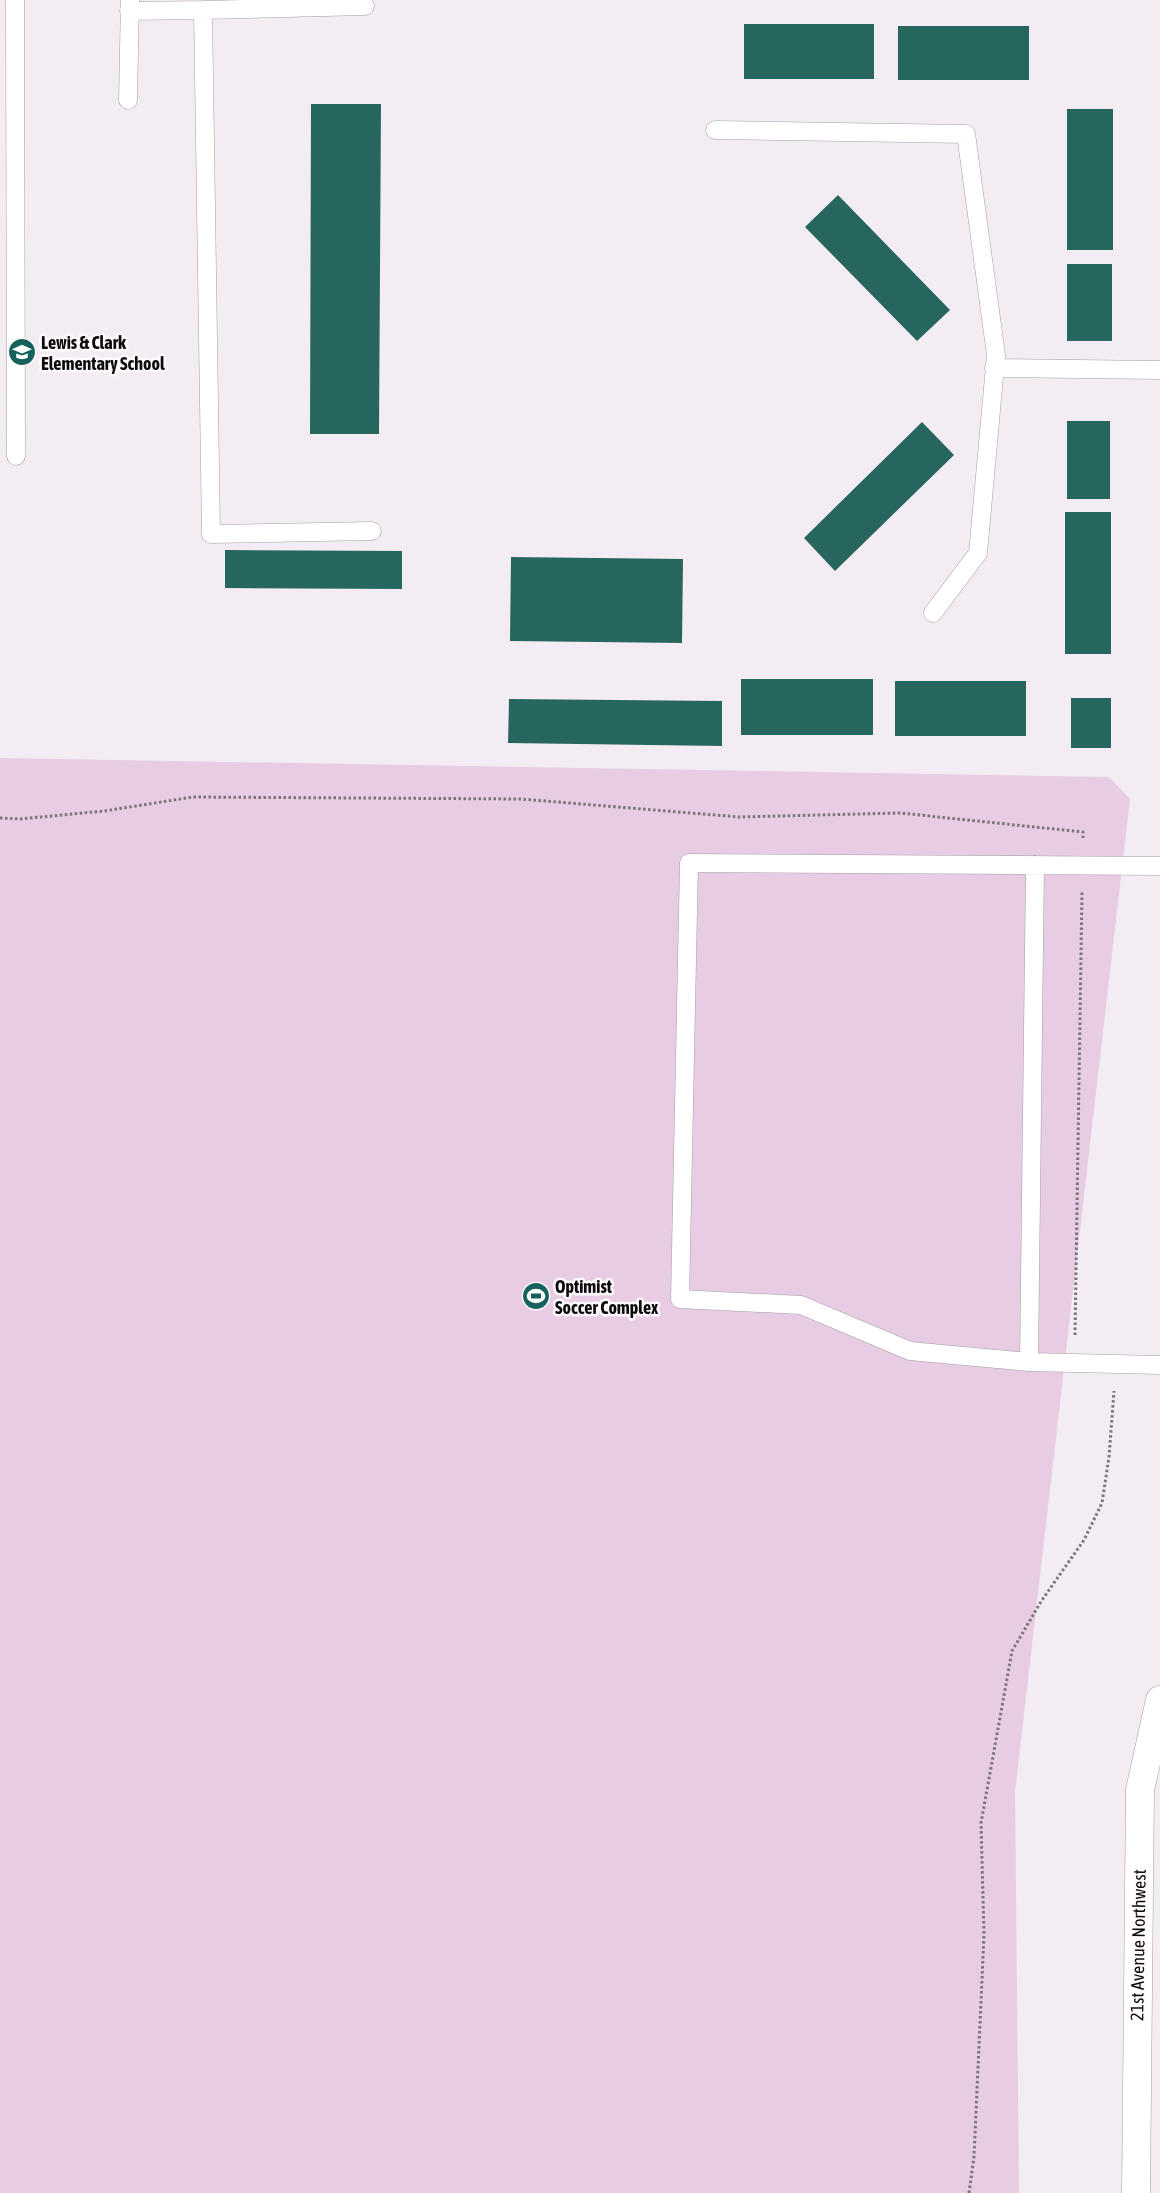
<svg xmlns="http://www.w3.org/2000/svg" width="1160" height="2193" font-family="'Asap Condensed',sans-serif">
<rect width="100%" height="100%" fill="#f3ecf3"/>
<path fill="#e7cce4" d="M0,758L1109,777L1130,799L1015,1792L1019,2193H0Z"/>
<path fill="#27655f" d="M744,24H874V79H744Z
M898,26H1029V80H898Z
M311,104H381L379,434H310Z
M1067,109H1113V250H1067Z
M838,195L950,310L917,341L805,227Z
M1067,264H1112V341H1067Z
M1067,421H1110V499H1067Z
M922,422L954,455L835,571L804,538Z
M1065,512H1111V654H1065Z
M225,550L402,551V589L225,588Z
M511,557L683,559L682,643L510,641Z
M741,679H873V735H741Z
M895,681H1026V736H895Z
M1071,698H1111V748H1071Z
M509,699L722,701V746L508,743Z"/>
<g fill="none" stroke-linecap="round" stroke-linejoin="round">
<g stroke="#a49da3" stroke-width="19">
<path id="lane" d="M15,0L16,456
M203,10L365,6
M129,11L203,10L211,534L372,531
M128,100L130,1
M715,130L966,134L996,355L978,553L933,613
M994,368L1160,370
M1160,866L689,863L680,1299L801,1305L910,1351L1029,1362L1160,1365
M1029,1362L1035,865"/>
</g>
<g stroke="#a49da3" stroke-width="29">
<path id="secondary" d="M1136,2193L1140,1790L1160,1700"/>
</g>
<path stroke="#7a7579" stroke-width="3" stroke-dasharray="2.5 2.5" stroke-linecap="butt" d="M0,818L20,819L104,811L193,797L521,799L739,817L900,813L1083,832V838
M1075,1335L1082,892
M969,2193L974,2157L984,1935L981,1823L1012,1651L1042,1600L1084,1540L1102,1503L1109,1457L1114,1391"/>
<use href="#lane" stroke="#fff" stroke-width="18"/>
<use href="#secondary" stroke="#fff" stroke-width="28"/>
</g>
<defs>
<g id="school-disc" transform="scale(1.4375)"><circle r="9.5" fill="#15625c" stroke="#fffafe"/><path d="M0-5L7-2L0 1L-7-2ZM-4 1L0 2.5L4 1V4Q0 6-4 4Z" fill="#fff"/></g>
<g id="stadium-disc" transform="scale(1.4375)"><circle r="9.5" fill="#15625c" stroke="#fffafe"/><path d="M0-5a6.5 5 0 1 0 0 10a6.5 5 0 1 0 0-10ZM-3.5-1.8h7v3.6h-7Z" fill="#fff"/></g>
</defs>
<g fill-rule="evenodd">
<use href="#school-disc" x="22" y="352"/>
<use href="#stadium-disc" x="536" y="1296"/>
</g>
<g text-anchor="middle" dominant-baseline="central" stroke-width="5" stroke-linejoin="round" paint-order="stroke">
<g font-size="18" font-weight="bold" fill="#0e0b0d" stroke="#fffafe" text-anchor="start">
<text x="41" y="342">Lewis &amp; Clark<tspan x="41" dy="21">Elementary School</tspan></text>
<text x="555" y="1286">Optimist<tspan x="555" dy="21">Soccer Complex</tspan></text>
</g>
<g font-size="18" fill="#0e0b0d" stroke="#fffafe">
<text transform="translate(1138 1945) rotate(-89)">21st Avenue Northwest</text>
</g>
</g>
</svg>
